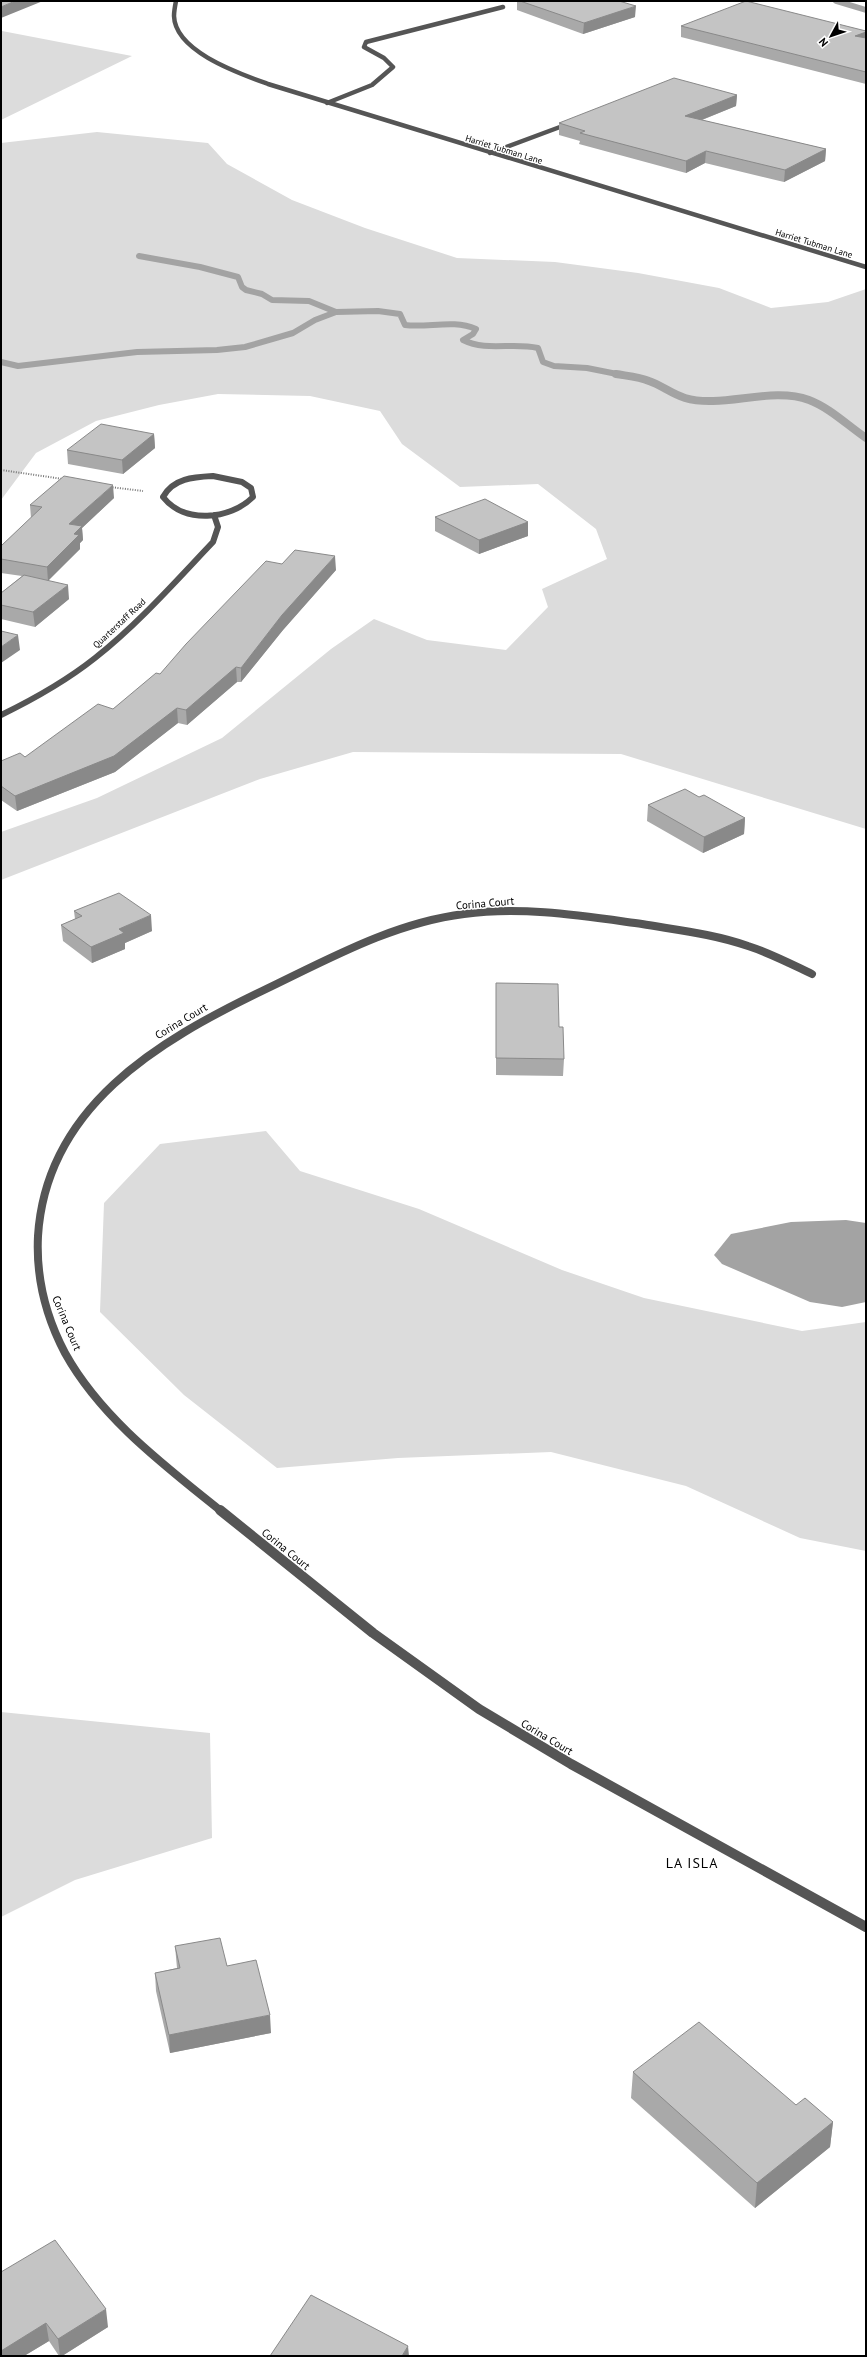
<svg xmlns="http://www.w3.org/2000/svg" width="867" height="2357" font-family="'PT Sans',sans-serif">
<rect width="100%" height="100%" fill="#fff"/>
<path fill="#dcdcdc" d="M1,32L2,31L132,56L1,120Z
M97,132L208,143L227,164L292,200L365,228L457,258L555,262L638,273L719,288L771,308L828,302L866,289V829L621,754L353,752L260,779L1,880V832L97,798L222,738L331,649L374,619L427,640L506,650L548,607L542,589L607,559L596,529L538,484L460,487L402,444L380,411L310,396L218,394L159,405L96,421L36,453L1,500V143Z
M266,1131L300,1171L419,1209L562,1270L644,1298L802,1331L866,1322V1551L800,1538L686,1486L551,1452L398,1458L277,1468L184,1395L100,1312L104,1203L160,1144Z
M1,1712L210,1733L212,1838L75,1880L1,1917Z"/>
<path fill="#a3a3a3" d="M846,1220L866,1223V1302L842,1307L810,1302L722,1264L714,1255L731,1234L791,1222Z"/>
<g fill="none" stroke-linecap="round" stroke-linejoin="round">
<path stroke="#a3a3a3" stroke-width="6" d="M836,1L866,10
M139,256L200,267L238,277L242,287L246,290L262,294L272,300L309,301L336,312L378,311L400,314L405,325C429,328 453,319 476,329L473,334L463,340C487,352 512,342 538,348L543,362L554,366L587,368L622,375
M1,362L18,366L137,352L217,350L245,347L293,333L315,320L336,312"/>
<path stroke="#a3a3a3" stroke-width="8" d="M616,374C627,376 639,377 649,381C661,385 672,394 685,398C722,409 771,386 809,400C830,408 847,425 866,438"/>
<path stroke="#777" stroke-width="2" stroke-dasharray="1 1.5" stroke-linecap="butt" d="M1,470L63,479
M110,487L143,491"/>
<path stroke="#555" stroke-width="4.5" d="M327,103L372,85L393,67L384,58L364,47L366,42L503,7
M490,153L568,124"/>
<path stroke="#555" stroke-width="6" d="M213,476L242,482L251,488L253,497C230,520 184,524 163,497C173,478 194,477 213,476Z
M1,715C34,699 66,681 95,658C138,624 175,582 213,542L218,527L214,515"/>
<path stroke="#555" stroke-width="8" d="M221,1511C164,1465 101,1418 65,1353C46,1317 36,1276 38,1236C46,1107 158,1041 262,991C327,960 392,923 464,914C523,906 583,916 642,924C677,930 714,934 748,946C770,953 791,964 812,974"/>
<path stroke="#555" stroke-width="10" d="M220,1510L373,1633L479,1709L571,1764L866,1927"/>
<path stroke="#555" stroke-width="4.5" d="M176,1C175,6 174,11 174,16C175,52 241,74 268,84L866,267"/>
</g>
<path fill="#a9a9a9" d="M517,1H619L635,17L583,34L517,10Z
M681,26L866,31V84L681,37Z
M737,95L736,106L702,120L826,149L825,161L784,182L705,163L686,173L579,144L580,141L559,135V123Z
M154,434L155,448L123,474L68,464L67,450Z
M114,498L82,528L83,540L80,543V549L48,580L69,599L35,627L1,619V593L22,576L1,573V546L31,518L30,505Z
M435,517L528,522V536L479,554L435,531Z
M282,564L336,570L283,630L241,682H237L187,725L178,723L115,772L17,811L1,800V761L25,757L113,709L160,674Z
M699,797L745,818L744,834L703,853L647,821L648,805Z
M74,911L152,931L125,943V949L92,963L63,941L61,925L75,919Z
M496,983L559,1027L564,1059L563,1076L496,1075Z
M175,1946L227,1966L271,2033L170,2053L156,1991L155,1973L177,1968Z
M633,2072L796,2105L833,2122L830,2147L755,2208L631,2098Z
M1,2272L108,2327L62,2356H59L49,2341L24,2356H1Z"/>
<path fill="#898989" d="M15,1H43L1,18V7Z
M636,6L635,17L583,34L584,23Z
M866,32V42L855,36Z
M737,95L736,106L684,127L685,116Z
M826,149L825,161L784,182L785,170Z
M706,151L705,163L686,173V161Z
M154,434L155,448L123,474L122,460Z
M113,485L114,498L82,528L83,540L80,543V549L48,581L47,567L69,524Z
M528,522V536L479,554V540Z
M335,556L336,570L283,630L241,682V668L282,615Z
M68,585L69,599L35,627L33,612Z
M18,635L20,650L1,663V647Z
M236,667L237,682L187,725L186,710Z
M177,708L178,723L115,772L17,811L15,796Z
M745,818L744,834L703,853L704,837Z
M151,915L152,931L125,943V949L92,963L91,947L119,929Z
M270,2015L271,2033L170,2053L169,2035Z
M833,2122L830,2147L755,2208L757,2183Z
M106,2309L108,2327L62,2356H60L58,2339Z
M46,2323L49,2341L24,2356H1V2351Z
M408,2346L409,2356H402Z"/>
<path fill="#c4c4c4" stroke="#898989" d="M1,1H15L1,7Z
M520,1H619L636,6L584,23Z
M746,1L866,31V32L855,36L866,38V72L681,26Z
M674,78L737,95L685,116L826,149L785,170L706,151L686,161L580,133L585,131L559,123Z
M101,424L154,434L122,460L67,450Z
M64,476L113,485L69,524L82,526L74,534L79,535L47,567L1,559V546L42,507L30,505Z
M485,499L528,522L479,540L435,517Z
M295,550L335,556L282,615L241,668L236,667L186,710L177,708L114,756L15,796L1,786V761L20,753L25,757L98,704L113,709L156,673L160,674L186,644L266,561L282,564Z
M24,575L68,585L33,612L1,605V593Z
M1,631L18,635L1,647Z
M685,789L699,797L704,795L745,818L704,837L648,805Z
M119,893L151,915L119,929L124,933L91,947L61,925L82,916L74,911Z
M496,983L558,984L559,1027H563L564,1059L496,1058Z
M220,1938L227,1966L256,1960L270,2015L169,2035L155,1973L180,1968L175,1946Z
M699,2022L796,2105L805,2098L833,2122L757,2183L633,2072Z
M55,2240L106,2309L58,2339L46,2323L1,2351V2272Z
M311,2295L408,2346L402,2356H270Z"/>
<g text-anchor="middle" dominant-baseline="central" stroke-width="3" stroke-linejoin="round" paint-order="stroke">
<g font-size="9" fill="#000" stroke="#fff">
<text transform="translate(504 149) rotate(17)">Harriet Tubman Lane</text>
<text transform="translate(814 243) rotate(17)">Harriet Tubman Lane</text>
<text transform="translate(119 623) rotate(-43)">Quarterstaff Road</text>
</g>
<g font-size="11" fill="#000" stroke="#fff">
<text transform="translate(485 903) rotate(-5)">Corina Court</text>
<text transform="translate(181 1021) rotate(-31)">Corina Court</text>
<text transform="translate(67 1323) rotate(67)">Corina Court</text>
<text transform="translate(286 1549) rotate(39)">Corina Court</text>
<text transform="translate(547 1737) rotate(31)">Corina Court</text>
</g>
<g font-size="14" letter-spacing="1" fill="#000" stroke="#fff">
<text x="692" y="1863">LA ISLA</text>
</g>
</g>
<rect width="867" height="2357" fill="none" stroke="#000000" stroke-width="4"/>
<g transform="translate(831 36) rotate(230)" stroke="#ffffff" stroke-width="3" paint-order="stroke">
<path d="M0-3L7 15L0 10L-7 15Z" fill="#000000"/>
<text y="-6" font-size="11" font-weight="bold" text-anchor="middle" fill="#000000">N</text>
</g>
</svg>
